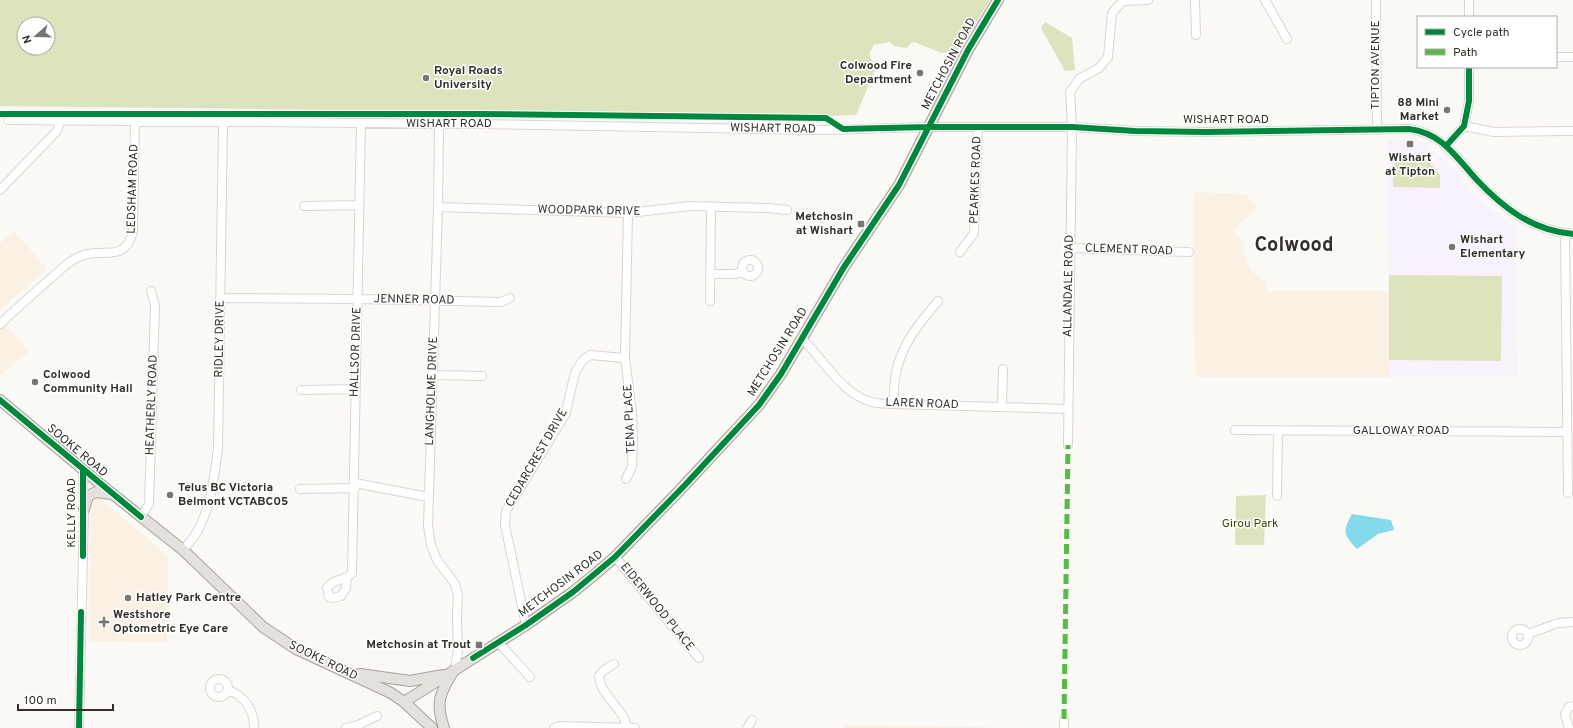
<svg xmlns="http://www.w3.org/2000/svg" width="1573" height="728" font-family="Overpass,sans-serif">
<rect width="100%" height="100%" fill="#fbf9f6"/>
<path fill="#faf1e4" d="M1194,192L1245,194L1258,207L1233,231L1245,245L1242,248L1250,270L1266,283V291H1390V377H1196L1193,310Z
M14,231L47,269L0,310V243Z
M0,318L29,351L0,376Z
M98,496L168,556L167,642L89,641L91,500Z
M843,725L1040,728H844Z"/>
<path fill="#f9f1fb" d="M1388,140L1422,141L1459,174L1468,190L1515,228V295L1518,377H1390Z"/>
<path fill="#dce3bd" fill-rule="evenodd" d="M0,0H990L969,35L956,52L941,53L915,42L911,43L907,48L893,46L890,42L874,45L869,54L872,60L878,63L856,115L825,116L0,106ZM24,24H48V48H24Z
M1045,22L1072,38L1075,70L1065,71L1041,28Z
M1403,155C1426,154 1426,158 1440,175V188L1393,187V165Z
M1389,275L1502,276L1501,361L1389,360Z
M1266,495L1264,545H1235L1236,496Z"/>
<path fill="#84d9ea" d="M1352,514L1391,520L1394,530L1378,534L1357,549C1344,535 1342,532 1352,514Z"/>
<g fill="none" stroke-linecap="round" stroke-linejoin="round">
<g stroke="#d9d5d1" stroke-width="10">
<path id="minor" d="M1195,0L1196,35
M1265,0L1287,39
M1376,0L1377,130
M1469,0V17
M1556,57H1573
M8,120L477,124L826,130L928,127H1072L1135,131L1207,132L1409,129C1442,133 1456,157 1476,179C1503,208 1533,231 1573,234
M439,124L438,207L428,526L431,545L437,560L455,584L458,596L457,616L458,651L455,669
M1464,126L1494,132L1573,131
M1446,146L1464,126L1469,101V67
M0,190L57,131L61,120
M304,206L359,205
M438,207L628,213L690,206L768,208L787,210
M1565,233L1568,493
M1070,248L1189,252
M960,252L974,233L978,127
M742 268a8 8 0 1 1 16 0a8 8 0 1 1-16 0Z
M710,274H735L743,271
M221,298L358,299L501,302L510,298
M710,301L711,207
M0,324C17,308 34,293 51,278C60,271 69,260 81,256C103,247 125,264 133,231L135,121
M801,338C823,358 842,395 872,402C879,404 887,404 893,404L1068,409
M433,375L482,376
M301,390L355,389
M893,404C894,394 894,383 896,373C902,343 919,324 938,301
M1002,406L1003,369
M1235,430L1567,432
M1068,445L1072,127L1070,92L1079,79L1099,68L1108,57L1112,13L1123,1L1148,0
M626,479L632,467L633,437L632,413L625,358L628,213
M355,483L428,497
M300,489L355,488
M1277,496L1278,430
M141,517L149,504L155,305L151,291
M183,550C187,545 192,540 195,535C211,510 214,478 218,449L223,121
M615,557L699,658
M347,578L346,588L341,596L333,598L329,597L327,588C333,578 344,582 352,573L361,123
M526,625L505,525L506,511L565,415L575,373L582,361L590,355L625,358
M1512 637a8 8 0 1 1 16 0a8 8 0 1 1-16 0Z
M1528,634L1558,623L1573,622
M498,642L530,677
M614,664L604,670L599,676C601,697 623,707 627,727
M210 688a9 9 0 1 1 18 0a9 9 0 1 1-18 0Z
M228,690C245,696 254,710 254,728
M79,728L84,509L83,470
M346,728L358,725L377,716
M554,728L560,726L635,728
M747,728L752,720
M1064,728V719
M1569,728L1565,714L1569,707L1573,706"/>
</g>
<g stroke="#a7a397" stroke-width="12">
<path id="major" d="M0,400L105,488L183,550L263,627L296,649L391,693L404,702L432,728
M84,509L88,496L96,492L112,494
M360,674L410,681L443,675
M404,702L526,625L573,592L593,576L615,557L679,491L759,405L781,374L844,267L899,185L968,50L998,0
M444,728C435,702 440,693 454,670"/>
</g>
<use href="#minor" stroke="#fefefe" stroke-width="8"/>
<use href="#major" stroke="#e4e1dc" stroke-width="10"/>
<path stroke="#58b947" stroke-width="5" stroke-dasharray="10 5" stroke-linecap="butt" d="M1064,719L1068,445"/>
<g stroke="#fff" stroke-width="8">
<path id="cycleway" d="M0,114H478L826,118L843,129L928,127H1072L1135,131L1207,132L1409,129C1442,133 1456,157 1476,179C1503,208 1533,231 1573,234
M1446,146L1464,126L1469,101V67
M0,400L141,517
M83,556V470
M473,658L526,625L573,592L615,557L685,485L759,405L781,374L844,267L899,185L968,50L998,0
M79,728L81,612"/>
</g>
<use href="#cycleway" stroke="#00873e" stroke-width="6"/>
</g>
<g fill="#797671" stroke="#fff" stroke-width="1.5">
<circle cx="920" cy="73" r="4"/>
<circle cx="426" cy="78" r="4"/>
<circle cx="1447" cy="110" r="4"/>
<rect x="1406" y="140" width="8" height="8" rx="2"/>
<rect x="857" y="220" width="8" height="8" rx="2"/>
<circle cx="1452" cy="247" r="4"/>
<circle cx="35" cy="382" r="4"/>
<circle cx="170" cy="495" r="4"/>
<circle cx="128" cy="598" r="4"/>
<path d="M102 616h4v4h4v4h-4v4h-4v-4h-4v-4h4z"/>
<rect x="475" y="641" width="8" height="8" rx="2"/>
</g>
<g text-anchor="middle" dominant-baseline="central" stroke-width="3" stroke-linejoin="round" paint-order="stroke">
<g font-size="12" fill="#33302a" stroke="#fff">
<text transform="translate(949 64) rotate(-62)">METCHOSIN ROAD</text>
<text transform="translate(1376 65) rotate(-90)">TIPTON AVENUE</text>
<text x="1226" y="120">WISHART ROAD</text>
<text x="449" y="124">WISHART ROAD</text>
<text transform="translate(773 129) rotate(1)">WISHART ROAD</text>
<text transform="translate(976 180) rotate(-88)">PEARKES ROAD</text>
<text transform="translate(133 189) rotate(-88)">LEDSHAM ROAD</text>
<text transform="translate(589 211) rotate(1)">WOODPARK DRIVE</text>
<text transform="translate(1129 250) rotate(2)">CLEMENT ROAD</text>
<text transform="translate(1069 286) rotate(-89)">ALLANDALE ROAD</text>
<text transform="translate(414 300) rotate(1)">JENNER ROAD</text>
<text transform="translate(220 339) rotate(-89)">RIDLEY DRIVE</text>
<text transform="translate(356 352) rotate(-88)">HALLSOR DRIVE</text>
<text transform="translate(778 352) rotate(-58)">METCHOSIN ROAD</text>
<text transform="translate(432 391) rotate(-88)">LANGHOLME DRIVE</text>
<text transform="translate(922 404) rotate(2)">LAREN ROAD</text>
<text transform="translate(152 405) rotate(-88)">HEATHERLY ROAD</text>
<text transform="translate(630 419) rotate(-93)">TENA PLACE</text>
<text x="1401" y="431">GALLOWAY ROAD</text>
<text transform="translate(77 451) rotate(40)">SOOKE ROAD</text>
<text transform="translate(537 458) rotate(-60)">CEDARCREST DRIVE</text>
<text transform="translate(72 513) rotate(-90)">KELLY ROAD</text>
<text transform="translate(561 584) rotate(-37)">METCHOSIN ROAD</text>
<text transform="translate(657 607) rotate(51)">EIDERWOOD PLACE</text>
<text transform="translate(323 661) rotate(26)">SOOKE ROAD</text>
</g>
<g font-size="12" font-weight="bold" fill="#33302a" stroke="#fff" text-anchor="start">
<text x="912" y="66" text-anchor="end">Colwood Fire<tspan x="912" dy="14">Department</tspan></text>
<text x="434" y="71">Royal Roads<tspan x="434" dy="14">University</tspan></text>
<text x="1439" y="103" text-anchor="end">88 Mini<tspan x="1439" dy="14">Market</tspan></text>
<text x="1410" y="158" text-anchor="middle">Wishart<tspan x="1410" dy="14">at Tipton</tspan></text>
<text x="853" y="217" text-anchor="end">Metchosin<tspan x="853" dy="14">at Wishart</tspan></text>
<text x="1460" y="240">Wishart<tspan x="1460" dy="14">Elementary</tspan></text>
<text x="43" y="375">Colwood<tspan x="43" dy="14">Community Hall</tspan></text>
<text x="178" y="488">Telus BC Victoria<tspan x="178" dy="14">Belmont VCTABC05</tspan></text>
<text x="136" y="598">Hatley Park Centre</text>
<text x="113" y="615">Westshore<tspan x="113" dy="14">Optometric Eye Care</tspan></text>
<text x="471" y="645" text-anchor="end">Metchosin at Trout</text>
</g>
<g font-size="12" fill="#3d4703" stroke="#fff">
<text x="1250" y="524">Girou Park</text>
</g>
<g font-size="20" font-weight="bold" fill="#33302a" stroke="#fff">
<text x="1294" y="246">Colwood</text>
</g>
</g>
<rect x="1417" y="16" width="140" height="52" fill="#ffffff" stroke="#adacaa"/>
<rect x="1425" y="29" width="20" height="6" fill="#00873e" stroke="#adacaa"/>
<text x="1453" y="36" font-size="12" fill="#33302a">Cycle path</text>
<rect x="1425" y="49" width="20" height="6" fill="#58b947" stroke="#adacaa"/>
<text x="1453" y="56" font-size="12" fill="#33302a">Path</text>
<g transform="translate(36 36) rotate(250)"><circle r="19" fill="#ffffff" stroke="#adacaa"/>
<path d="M0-3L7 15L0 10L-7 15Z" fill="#797671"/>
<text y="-6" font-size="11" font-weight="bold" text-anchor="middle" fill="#33302a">N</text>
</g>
<path d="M18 704v6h95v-6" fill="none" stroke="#33302a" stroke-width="2"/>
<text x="24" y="704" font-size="12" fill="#33302a" stroke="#ffffff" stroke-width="3" paint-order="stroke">100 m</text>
</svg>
